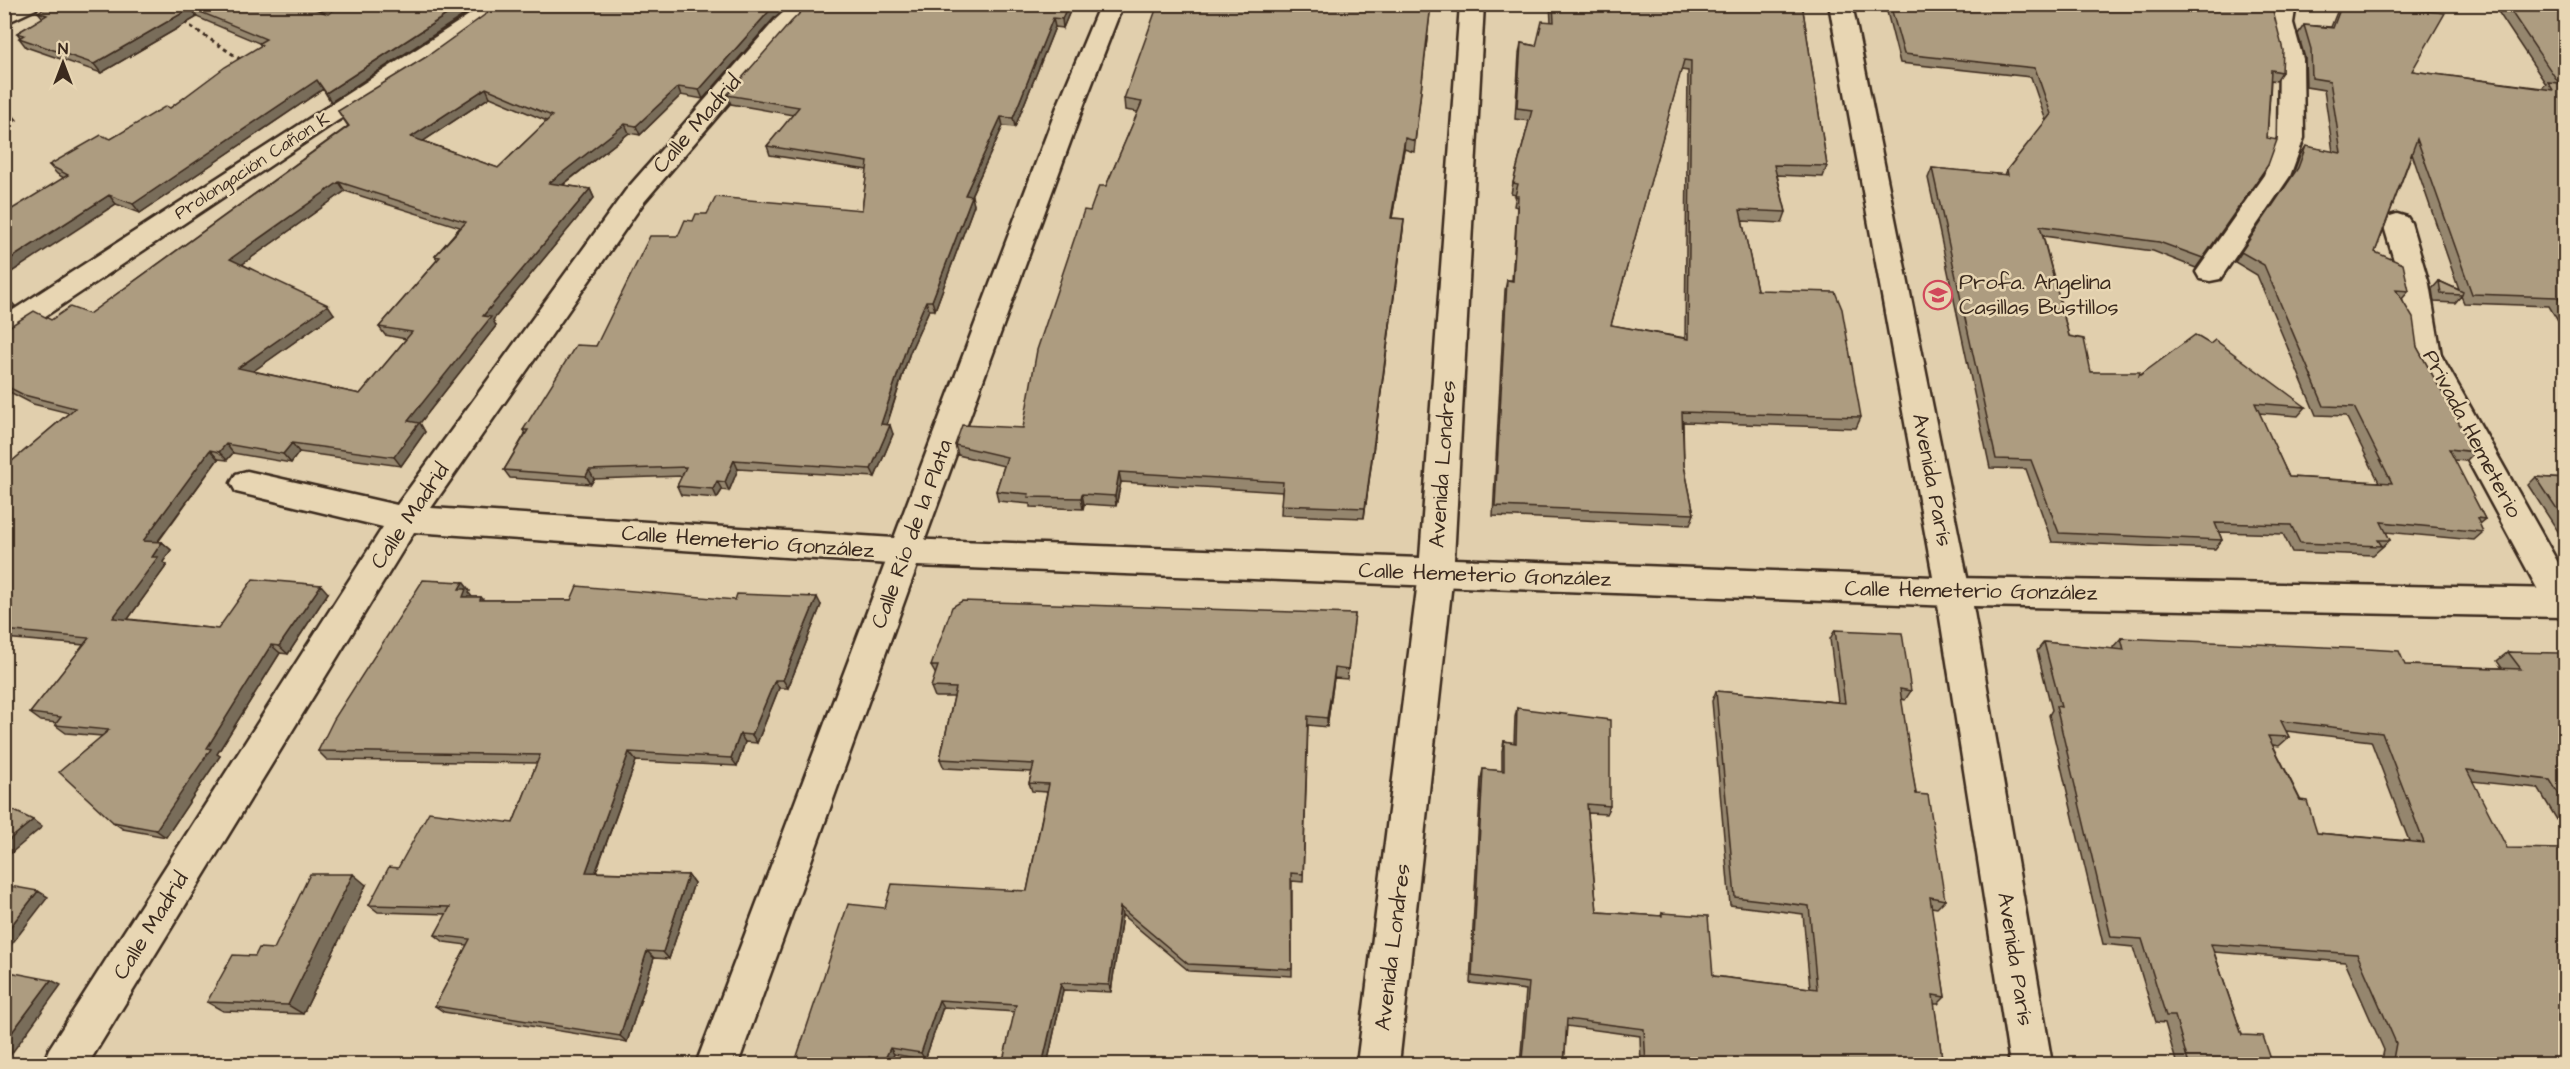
<svg xmlns="http://www.w3.org/2000/svg" width="2570" height="1069" font-family="'Architects Daughter',sans-serif">
<rect width="100%" height="100%" fill="#e1cfad"/>
<filter id="ink" filterUnits="userSpaceOnUse"><feTurbulence type="fractalNoise" baseFrequency=".0167" numOctaves="2"/><feDisplacementMap in="SourceGraphic" scale="12" xChannelSelector="R" yChannelSelector="G"/><feConvolveMatrix kernelMatrix="1 2 1 2 8 2 1 2 1" color-interpolation-filters="sRGB"/></filter>
<g filter="url(#ink)">
<g fill="none" stroke-linecap="round" stroke-linejoin="round">
<g stroke="#3b2a1e" stroke-width="5">
<path id="minor" d="M793,4H819L792,29L644,202L431,508L894,538L1057,107L1100,4H1123L1083,107L917,561L905,565L414,532L88,1064H43L49,1049L383,527L236,492L231,483L236,474L247,471L397,505L626,190L776,19Z
M2273,4H2296L2293,23L2303,59L2304,138L2290,176L2220,279L2210,281L2200,279L2196,272L2264,175L2278,138L2279,59L2269,23Z
M2397,214L2407,217L2411,223L2429,284L2441,355L2566,577V615L2550,612L2411,355L2401,284L2383,223L2387,217Z"/>
</g>
<g stroke="#3b2a1e" stroke-width="5">
<path id="tertiary" d="M10,4H39L36,9L4,24V7Z
M486,4H513L430,64L337,121L14,337L4,340V316Z
M1436,559L1448,563L1453,573L1399,1064H1357L1419,573L1424,563Z
M1953,578L2566,589V617L1973,606L2052,1064H2010L1936,592L1941,582Z"/>
</g>
<g stroke="#3b2a1e" stroke-width="5">
<path id="secondary" d="M1460,4H1484L1454,559L1933,577L1829,4H1852L1970,592L1965,602L1953,606L917,566L738,1064H696L893,543L905,539L1420,558Z"/>
</g>
<path stroke="#3b2a1e" stroke-width="3" stroke-dasharray="4 4" stroke-linecap="butt" d="M184,22L243,61"/>
<use href="#minor" fill="#e8d6b3" fill-rule="evenodd"/>
<use href="#tertiary" fill="#e8d6b3" fill-rule="evenodd"/>
<use href="#secondary" fill="#e8d6b3" fill-rule="evenodd"/>
</g>
<path fill="#95866e" stroke="#3b2a1e" stroke-width="1.5" fill-rule="evenodd" d="M302,4L331,102L323,89L140,213L116,204L64,178L57,174L49,165L111,139L170,108L261,46L259,43L197,17L101,73L26,47L19,38L20,37L17,33L43,18L38,12L158,7Z
M1073,4L1063,28L1055,27L1015,127L1003,126L971,196L974,205L935,310H929L910,352L887,425L893,434L875,477L738,469L729,491L722,490L717,498L681,495L677,486L682,476L594,479L591,484L510,478L504,470L525,434L523,430L596,346L678,236L693,221L707,214L862,210L867,170L770,155L767,146L793,115L731,104L727,95Z
M1431,4L1414,152L1404,149L1392,218L1404,219L1403,230L1364,518L1281,515L1282,492L1121,482L1116,506L1084,504L1083,509L1030,507V504L998,501L996,491L1004,466L958,455L955,445L1023,428L1090,211L1106,186L1138,112L1125,110L1124,99Z
M1550,4H1802L1827,166L1823,177L1777,175L1786,212L1782,223L1742,221L1757,290L1861,417L1856,428L1683,422L1684,466L1694,514L1690,525L1493,516L1505,290L1507,280H1512L1517,207L1514,206L1516,195L1511,194L1513,183L1529,121L1515,119L1519,54L1521,43L1536,46L1551,22ZM1681,70L1688,71L1685,338L1611,325Z
M1885,4H2270L2282,72L2276,81L2271,80L2267,138L2268,165L2196,268L2153,251L2043,236L2069,336L2091,372L2139,376L2306,407L2298,416L2259,413L2289,477L2379,482L2346,416L2316,415L2257,275L2235,262L2292,177L2300,155L2306,146L2333,152L2324,90L2306,87L2305,58L2298,34L2304,25L2331,27L2337,12L2342,4L2412,71L2542,88L2546,84L2493,4H2565V333L2549,306L2464,303L2461,296L2455,303L2434,302L2432,289L2439,281L2459,290L2412,154L2375,252L2409,291L2402,299L2417,347L2475,452L2466,461L2454,460L2485,519L2479,524L2483,532L2474,540L2386,532L2390,540L2373,555L2292,552L2283,534L2219,532L2222,540L2215,549L2052,542L2026,469L1990,468L1928,178L1932,168L2005,175L2007,170L2046,121L2031,77L1900,63Z
M774,18L703,99L681,95L640,135L629,133L563,185L590,189L594,198L493,320L496,326L420,423L425,432L401,466L299,452L291,463L233,453L227,460L218,459L158,542H162L171,550L163,562L167,565L128,619L218,629L328,593L288,654L280,653L217,754L220,756L166,837L123,829L113,822L102,736L66,733L55,725L57,723L41,721L30,713L84,645L4,638V468L69,413L33,404L4,389V330L51,320L89,314L348,126L338,111ZM490,97L547,121L498,168L423,141ZM345,191L460,227L435,256L437,260L379,327L385,335L406,339L360,394L253,371L334,314L242,264Z
M2565,419V428L2562,422Z
M2536,477L2565,479V542L2528,485Z
M463,582L470,591L469,593L471,597H481L484,600H735L821,605L788,688H779L757,743L745,742L737,766L636,761L596,872L688,875L694,883L669,959L654,958L627,1042L444,1012L435,1006L467,945L444,942L435,935L447,914L378,912L369,905L398,868L513,823L537,763L327,760L318,751Z
M1355,614L1347,679L1334,678L1327,727L1308,725L1303,882L1292,881V976L1189,971L1122,915L1111,992L1063,990L1047,1065H1002L1015,1012L943,1007L925,1060L894,1054L890,1065H794L885,908L1027,891L1047,792L1032,791L1029,783L1032,772L944,768L940,759L954,697H935L931,687L936,675L931,666Z
M1835,630L1911,691L1905,700L1901,699L1916,794L1945,900L1937,908L1931,907L1945,997L1938,1004H1934L1943,1065H1641L1640,1036L1567,1026L1564,1065H1520L1526,990L1470,983L1481,778L1483,769L1502,771V751L1504,741L1514,743L1515,717L1517,708L1610,806L1606,814L1588,813L1597,912L1661,916L1662,913L1713,976L1810,988L1803,914L1730,905L1712,701L1716,691L1838,702L1830,639Z
M2121,638L2405,665L2502,668L2497,661L2508,652L2565,661V833L2538,788L2472,781L2565,1065H2381L2384,1050L2345,962L2214,952L2242,1035L2273,1065H2177L2165,1023L2156,1022L2133,947L2103,944L2049,715L2052,710L2037,651L2044,642L2113,649V647ZM2286,731L2371,741L2409,841L2317,833L2273,745L2279,746L2289,737Z
M366,885L303,1014L223,1011L207,1002L255,956L274,949Z"/>
<path fill="#796d5a" stroke="#3b2a1e" stroke-width="1.5" d="M463,4H481L331,102L326,93Z
M776,4H790L774,18L703,99L699,90L771,9Z
M1068,4H1073L1063,28L1062,19Z
M191,8L197,17L101,73L94,64Z
M1053,18L1055,27L1015,127L1013,118Z
M317,80L323,89L140,213L133,204Z
M678,87L681,95L640,135L636,126Z
M486,88L490,97L416,146L411,137Z
M7,108L17,120L4,126V109Z
M1001,117L1003,126L967,204L965,195Z
M625,124L629,133L553,192L549,183Z
M1405,138L1404,149L1390,229L1391,218Z
M339,182L345,191L237,268L230,259Z
M590,189L594,198L493,320L496,326L420,423L425,432L401,466L394,457L408,421L483,316Z
M109,195L116,204L4,277V263Z
M972,196L974,205L935,310L932,301Z
M1404,219L1403,230L1364,518L1365,508Z
M7,297L15,306L4,314V299Z
M926,301L929,310L910,352L884,433L881,424L908,343Z
M328,305L334,314L245,377L238,368Z
M890,425L893,434L875,477L871,469Z
M292,443L299,452L291,463L283,454Z
M226,444L233,453L227,460L219,452Z
M210,450L218,459L152,549L143,541Z
M734,460L738,469L729,491L725,482Z
M589,470L594,479L591,484L586,476Z
M1119,472L1121,482L1116,506L1115,496Z
M717,481L722,490L717,498L713,489Z
M1082,494L1084,504L1083,509L1081,498Z
M162,542L171,550L163,562L167,565L123,626L113,618L152,557Z
M463,582L470,591L469,593L473,598L463,597L459,589Z
M321,585L328,593L288,654L279,646Z
M817,597L821,605L788,688L783,680Z
M271,645L280,653L217,754L220,756L166,837L156,830Z
M1335,668L1334,678L1327,727V718Z
M775,680L779,688L757,743L752,735Z
M740,734L745,742L737,766L731,758Z
M629,752L636,761L593,879L586,872Z
M33,820L42,827L4,859V844Z
M353,874L366,885L303,1014L288,1005Z
M688,875L694,883L669,959L663,952Z
M38,891L48,897L4,954V935Z
M1120,907L1122,915L1111,992L1109,985Z
M647,951L654,958L627,1042L620,1036Z
M51,980L61,985L4,1064V1043Z
M1061,983L1063,990L1047,1065H1042Z
M939,1000L943,1007L925,1060L921,1053Z
M890,1048L894,1054L890,1065H887L884,1061Z
M869,1057L873,1064V1065H866Z"/>
<path fill="#ad9c80" stroke="#3b2a1e" stroke-width="1.5" fill-rule="evenodd" d="M52,4H153L158,7L162,4H302L328,14L343,4H463L326,93L317,80L133,204L109,195L4,263V214L68,175L49,165L101,135L111,139L166,106L170,108L225,67L262,45L259,43L266,39L191,8L94,64L19,38L24,35L17,33L47,15L38,12Z
M500,4H776L771,9L699,90L678,87L636,126L625,124L549,183L590,189L483,316L491,317L408,421L419,423L394,457L292,443L283,454L226,444L219,452L210,450L143,541L162,542L152,557H158L113,618L218,629L253,579L321,585L279,646L271,645L207,748L211,749L156,830L113,822L59,772L109,730L55,725L61,717L30,713L89,638L4,630V468L75,408L24,395L4,385V330L34,311L51,320L70,307L89,314L349,126L338,111L426,57ZM486,88L552,116L498,168L411,137ZM339,182L466,222L435,256L440,257L379,327L412,332L360,394L238,368L328,305L230,259Z
M809,4H1068L1062,19L1053,18L1013,118L1001,117L965,195L972,196L932,301H926L908,343L881,424L890,425L871,469L734,460L725,482L717,481L713,489L677,486L686,467L589,470L586,476L504,470L528,430H523L576,345L596,346L650,236H678L685,220L693,221L696,214H707L716,197L862,210L868,162L767,146L799,107L727,95L791,22Z
M1158,4H1431L1415,141L1405,138L1391,218L1404,219L1365,508L1281,505L1283,482L1119,472L1115,496L1082,494L1081,498L1028,497L1029,494L996,491L1007,457L955,445L962,425L1023,428L1037,350L1084,210L1090,211L1099,186H1106L1142,102L1124,99Z
M1553,4H1802L1827,166L1774,165L1786,212L1740,210L1757,290L1835,292L1842,309L1861,417L1682,412L1684,466L1694,514L1495,506L1507,280L1513,281L1518,196H1515L1518,184L1513,183L1532,110L1517,108L1521,43L1536,46L1542,21L1554,22ZM1684,60L1691,61L1688,339L1611,325Z
M1890,4H2270L2273,11L2283,50L2282,72L2271,70L2267,138L2277,140L2268,165L2203,258L2159,242L2040,226L2069,336L2084,339L2091,372H2140L2139,376L2195,335L2210,344L2215,340L2306,407L2255,403L2289,477L2392,483L2354,407L2324,406L2264,265L2241,252L2298,168L2306,146L2341,153L2330,81L2312,78L2311,49L2304,25L2333,28L2342,4H2361L2445,13L2412,71L2553,90L2548,82L2559,83L2506,4H2565V309L2558,297L2472,294L2417,139L2375,252L2403,264L2409,291L2396,290L2413,318L2417,347L2475,452L2449,449L2485,519L2477,518L2483,532L2381,522L2390,540H2378L2382,546L2300,543L2291,525L2215,523L2222,540L2059,533L2031,460L1996,459L1932,168L2008,175L2007,170L2051,114L2035,68L1904,54Z
M2439,281L2463,292L2462,295L2441,294Z
M2536,477L2565,479V521Z
M423,580L463,582L459,589H466L463,597H481L480,600H571L577,586L735,600L737,594L817,597L783,680H775L752,735L740,734L731,758L629,752L586,872L688,875L663,952L647,951L620,1036L435,1006L470,939L435,935L450,907L369,905L389,867L398,868L429,812L513,823L540,755L318,751L334,719Z
M962,601L1355,614L1348,670L1335,668L1327,718L1308,716L1303,874L1291,873L1292,969L1188,964L1120,907L1109,985L1061,983L1042,1065H1002L1016,1005L939,1000L921,1053L890,1048L884,1061L869,1057L866,1065H794L848,904L885,908L892,884L1027,891L1049,784L1029,783L1034,764L940,759L956,688L931,687L938,666H931L952,607Z
M1835,630L1902,633L1911,691L1900,689L1916,794L1928,795L1945,900L1930,897L1945,997L1933,995L1943,1065H1646L1644,1029L1567,1019L1564,1065H1549L1522,1059L1529,983L1472,976L1483,769L1504,771V741L1516,743L1517,708L1610,720V806L1587,804L1597,912L1662,916V913L1708,916L1713,976L1817,989L1809,906L1735,897L1716,691L1845,703Z
M2121,638L2368,649L2399,651L2405,665L2521,669L2508,652L2559,653L2565,661V804L2550,780L2467,770L2507,848L2565,849V1065H2392L2396,1043L2357,954L2211,944L2242,1035L2263,1036L2273,1065H2189L2175,1016H2166L2142,939L2111,937L2056,706L2061,707L2044,642L2124,650ZM2281,721L2382,733L2424,843L2317,833L2307,801L2300,800L2268,736L2289,737Z
M4,806L33,820L4,844Z
M310,874H353L288,1005L207,1002L233,955L255,956L259,948L274,949Z
M4,885L38,891L4,935Z
M4,971L51,980L4,1043Z"/>
</g>
<defs>
<g id="school-ring" transform="scale(1.5)"><circle r="9.5" fill="#e8d6b3" stroke="#d1495b" stroke-width="1.5"/><path d="M0-5L7-2L0 1L-7-2ZM-4 1L0 2.5L4 1V4Q0 6-4 4Z" fill="#d1495b"/></g>
</defs>
<g fill-rule="evenodd">
<use href="#school-ring" x="1938" y="295"/>
</g>
<g text-anchor="middle" dominant-baseline="central" stroke-width="5" stroke-linejoin="round" paint-order="stroke">
<g font-size="18" fill="#3b2a1e" stroke="#e8d6b3">
<text transform="translate(252 166) rotate(-33)">Prolongación Cañon K</text>
</g>
<g font-size="22" fill="#3b2a1e" stroke="#e8d6b3">
<text transform="translate(697 124) rotate(-49)">Calle Madrid</text>
<text transform="translate(2472 434) rotate(62)">Privada Hemeterio</text>
<text transform="translate(1443 464) rotate(-86)">Avenida Londres</text>
<text transform="translate(1932 480) rotate(79)">Avenida París</text>
<text transform="translate(410 516) rotate(-56)">Calle Madrid</text>
<text transform="translate(912 534) rotate(-70)">Calle Río de la Plata</text>
<text transform="translate(748 542) rotate(4)">Calle Hemeterio González</text>
<text transform="translate(1485 575) rotate(2)">Calle Hemeterio González</text>
<text transform="translate(1971 591) rotate(1)">Calle Hemeterio González</text>
<text transform="translate(151 926) rotate(-58)">Calle Madrid</text>
<text transform="translate(1393 947) rotate(-83)">Avenida Londres</text>
<text transform="translate(2015 959) rotate(81)">Avenida París</text>
</g>
<g font-size="22" fill="#3b2a1e" stroke="#e8d6b3" text-anchor="start">
<text x="1959" y="282">Profa. Angelina<tspan x="1959" dy="25">Casillas Bustillos</tspan></text>
</g>
</g>
<rect width="2570" height="1069" fill="none" stroke="#e8d6b3" stroke-width="24"/>
<rect x="12" y="12" width="2546" height="1045" fill="none" stroke="#3b2a1e" stroke-width="2" filter="url(#ink)"/>
<g transform="translate(63 63)" stroke="#e8d6b3" stroke-width="4.5" paint-order="stroke">
<path d="M0-4.5L10 22L0 15L-10 22Z" fill="#3b2a1e"/>
<text y="-9" font-size="16" font-weight="bold" text-anchor="middle" fill="#3b2a1e">N</text>
</g>
</svg>
